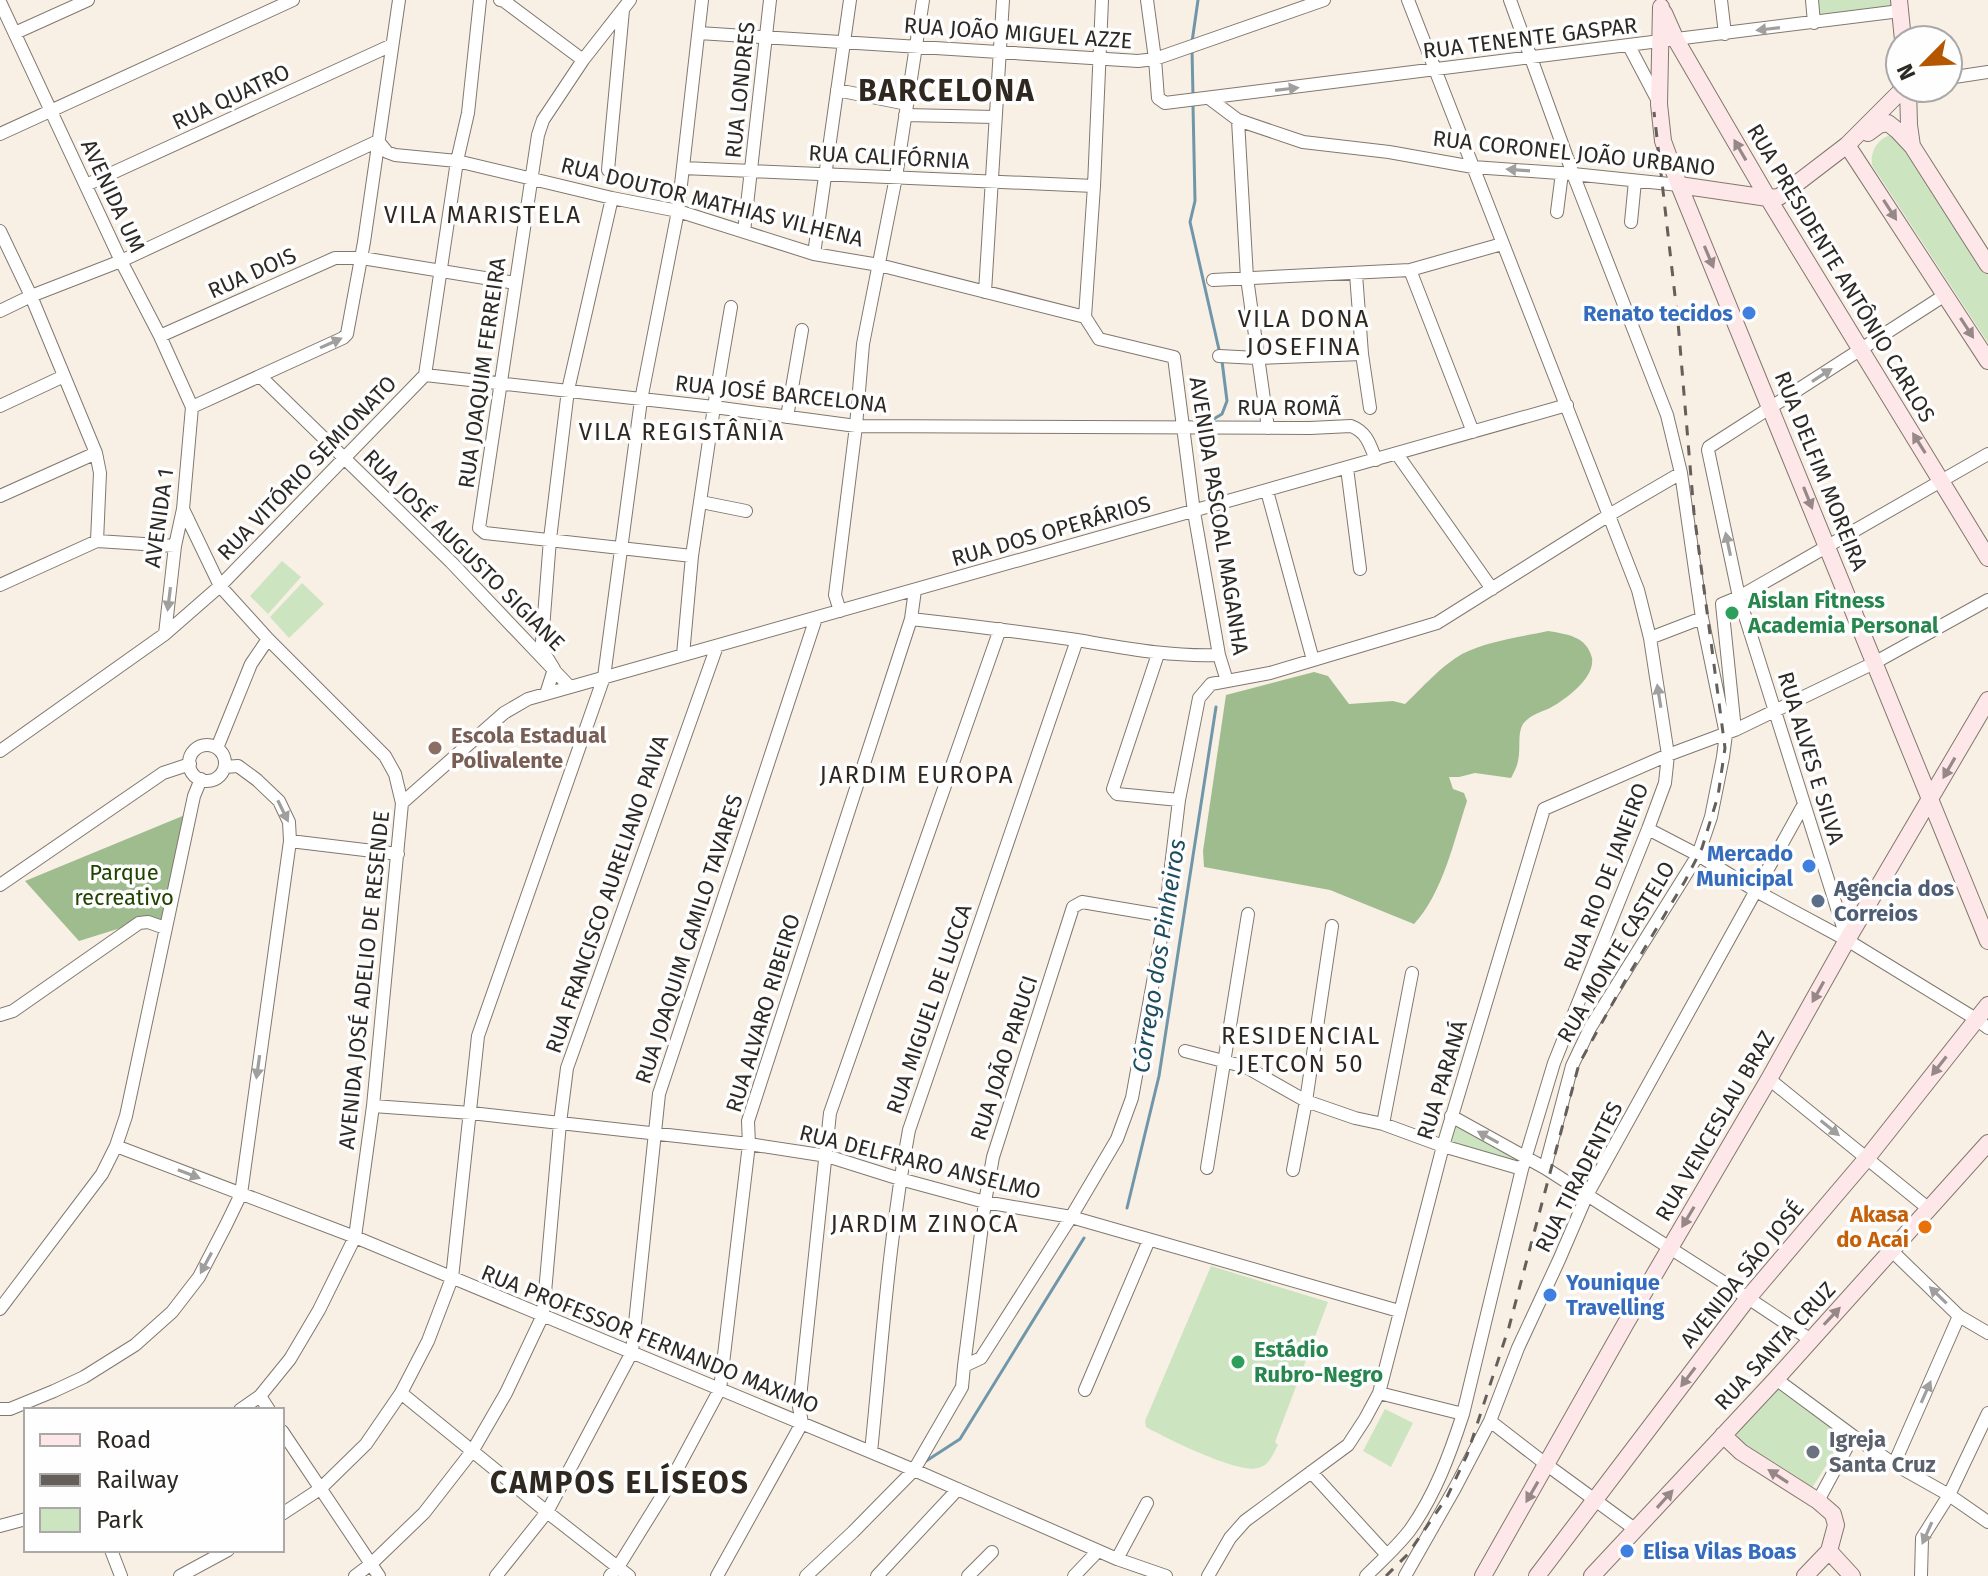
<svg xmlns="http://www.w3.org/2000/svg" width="1988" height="1576" font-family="'Fira Sans',sans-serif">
<rect width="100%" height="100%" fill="#f8efe5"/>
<path fill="#cde4c0" d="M1818,0H1898L1899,6L1819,16Z
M1894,134L1988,272V343L1872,165C1870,150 1879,137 1894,134Z
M282,561L301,577L268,614L250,596Z
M302,583L324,604L289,638L270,617Z
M1453,1121L1522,1158L1520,1166L1446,1143Z
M1211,1266L1328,1302L1275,1442L1278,1445C1273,1454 1269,1466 1258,1468C1238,1474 1166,1438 1146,1427L1145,1421Z
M1781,1388L1841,1432L1842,1440L1812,1488L1742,1447L1735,1431L1771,1389Z
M1385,1409L1413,1423L1391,1467L1363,1451Z"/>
<path fill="#9fbc8e" d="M1548,631C1566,634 1587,636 1592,658C1595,678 1566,699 1550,708C1541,712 1530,715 1523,724C1517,733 1521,749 1518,761C1517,767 1514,772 1511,778L1475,773L1459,777H1449L1453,789L1464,793L1467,801C1454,840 1443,893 1414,924L1330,890L1204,867L1203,851L1226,695L1314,672L1328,676L1349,704L1393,701L1405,704C1423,687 1441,666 1462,654C1487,641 1521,637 1548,631Z
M185,815L162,923L143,921L79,941L25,881Z"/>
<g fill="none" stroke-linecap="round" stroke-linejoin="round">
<path stroke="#7097a9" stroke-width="3" d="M1192,42L1198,0
M1192,49L1193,97
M1193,105L1195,201L1190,222L1220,354
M1207,423L1222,414L1227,401L1222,361
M1127,1208L1159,1076L1216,707
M923,1463L960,1439L1084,1238"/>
<g stroke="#80786f" stroke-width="14">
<path id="street" d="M500,0L504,1L583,60
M630,0L583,60L543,120L538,135L479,528L485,533L692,556
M1147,0L1155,59L1158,98L1165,103L1900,11
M1510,0L1573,174L1667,415L1681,473L1702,618L1726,734L1723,757L1711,817L1698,855L1590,1028L1572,1066L1545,1168
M1721,0L1725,34
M1812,0L1814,23
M0,2L121,261L160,336L192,407L183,509L175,546L165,634
M15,33L88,0
M699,33L1138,61L1155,59L1324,0
M1629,46L1659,103
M1948,78L1988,72
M837,90L907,104
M1210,99L1238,120L1303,142L1389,152L1473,167L1573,174L1679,185
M905,115L995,117
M1238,120L1247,278L1268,428
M0,134L293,0
M683,168L1094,186
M608,170L623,10
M86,185L392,45
M1557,212L1562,173
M1631,222L1635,181
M0,231L31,296L96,453L100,473L97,541
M744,232L770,0
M814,254L850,0
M1410,270L1473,432
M1356,274L1362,354L1370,408
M1213,280L1410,270L1502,244
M985,292L1003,0
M0,311L31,296L121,261L378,141L387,152L395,155L457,161L612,198L678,211L814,254L879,265L1085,317
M1085,317L1099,339L1174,357L1194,512L1219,655L1227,681
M1085,317L1094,186L1102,0
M160,336L335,258H362L515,283
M1219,356L1257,358L1362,354
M425,375L714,407L856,426L1310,428L1351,426C1367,432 1370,445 1376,460
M260,376L451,562L570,687
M0,406L64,376
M192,407L343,338L347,334L364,242L399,0
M787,417L802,330
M1397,454L1492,589
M1347,468L1360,569
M1267,491L1313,660
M0,496L96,453
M701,502L746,511
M183,509L220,586L268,639L385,756L395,774L402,803L373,1106L355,1237L319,1310L290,1359L260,1396L240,1410
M0,585L97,541L175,546
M840,611L835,595L856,426L863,344L896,177L923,0
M911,619C966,625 1022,632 1077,640C1125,648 1171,657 1219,655
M1650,638L1702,618
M1158,654L1113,789L1117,794L1179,800
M683,655L692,556L714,407L731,307
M546,694L554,669L546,656L542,642L550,539L568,390L612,198
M1735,730L1722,604L1739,597L1988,454
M189 763a18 18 0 1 1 36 0a18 18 0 1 1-36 0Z
M217,748L251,664L268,639
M0,751L165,634L220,586L425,375L457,161L468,113L480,0
M402,803L504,713L528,699L1567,405
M1648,829L1698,855L1756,891L1847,940L1976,1019L1988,1028
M290,841L398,854
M0,885L163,773L190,764
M1847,940L1739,597L1708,450L1709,447L1945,295
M0,1015L13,1011L139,923L148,922L165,928
M1185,1051L1246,1067L1306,1101L1355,1118L1383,1124L1443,1146L1522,1169
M1769,1079L1929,1209
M373,1106L471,1113L560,1123L749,1144L827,1156L900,1179L985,1202L1071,1217L1399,1311
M1451,1116L1545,1168L1748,1298L1811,1340
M1383,1124L1412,973
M116,1146L355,1237L914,1470L1117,1559L1166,1576
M1207,1168L1248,914
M1293,1170L1306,1101L1332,926
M1892,1251L1959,1316L1988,1333
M0,1309L102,1174L116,1146L126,1116L194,796L201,779
M964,1366L985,1202L993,1157L1073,907L1082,902L1165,916
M1776,1379L1853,1436L1894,1464L1949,1495L1988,1522
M1085,1390L1149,1240
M401,1393L547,1512L629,1576
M1379,1393L1463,1414
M260,1396L269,1410
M0,1409H10L54,1391L84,1377L135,1345L172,1312L199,1277L226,1225L241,1194L290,841L289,822L279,801L257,780L238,766L225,767
M1490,1421L1547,1465L1636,1530
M282,1431L379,1576
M871,1452C882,1344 889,1236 909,1130L1077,640
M1894,1464L1959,1316
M1311,1472L1387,1555
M1818,1501L1853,1436
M282,1514L320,1489L366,1444L401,1393L428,1341L452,1278L478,1036L604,677L641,400L678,211L702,0
M0,1526L26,1519
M111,1550L121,1576
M1117,1559L1147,1503
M180,1576L228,1550
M355,1576L371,1564L424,1513L473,1450L506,1393L543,1315L560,1123L567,1068L717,646
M496,1576L547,1512L632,1352L659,1094L816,618
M610,1576L618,1567L667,1488L720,1389L749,1144L748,1121L911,619L915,590
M717,1576L802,1423L799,1407L830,1113L1000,629
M806,1576L853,1532L914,1470L962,1387L964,1366L981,1358L1071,1217L1117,1139L1132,1098L1165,916L1179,800L1199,698L1211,684L1270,673L1437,623L1609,515L1681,473
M877,1576L958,1489
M968,1576L992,1552
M1074,1576L1098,1551
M1208,1576L1230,1538L1245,1521L1348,1445L1365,1419L1379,1393L1443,1146L1544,809L1668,755L1735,730L1874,663L1988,600
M1366,1576C1381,1561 1397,1547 1410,1530C1435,1495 1450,1454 1463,1414L1522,1169L1554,1063L1648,829L1665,783L1668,755L1650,638L1638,590L1408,0
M1405,1576L1455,1488L1490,1421L1518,1348L1559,1260L1587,1195L1804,804
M1921,1576L1922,1538L1949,1495L1988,1413"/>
</g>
<g stroke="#80786f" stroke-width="18">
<path id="secondary" d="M1899,0L1903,40
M1661,7L1659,104L1663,141L1679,185L1988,941
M1664,13L1676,40L1768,198L1988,558
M1908,88L1909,125L1912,146
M1868,133L1879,125L1888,123L1898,131L1912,146L1988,265
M1847,145L1988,361
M1679,185L1768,198L1779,197L1847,145L1904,88
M1723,1435L1741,1452L1818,1501L1833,1514L1836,1525L1829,1551
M1829,1551L1852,1576
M1483,1576L1626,1323L1769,1079L1847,940L1988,700
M1537,1576L1748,1298L1867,1158L1988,1005
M1592,1576L1776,1379L1988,1143
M1805,1576L1829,1551"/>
</g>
<use href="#street" stroke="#fff" stroke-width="12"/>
<use href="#secondary" stroke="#fee7e8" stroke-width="16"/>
<path stroke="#645f5a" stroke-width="3" stroke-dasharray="10 10" stroke-linecap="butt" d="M1386,1576L1408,1554L1447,1497L1467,1455L1509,1327L1579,1064L1625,981L1685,881L1702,848L1718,796L1725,748L1694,513L1678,322L1654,112"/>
</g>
<defs><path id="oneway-solid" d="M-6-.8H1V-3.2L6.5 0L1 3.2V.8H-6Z" transform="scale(2)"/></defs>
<g fill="#a09f9d">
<use href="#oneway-solid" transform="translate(1768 29) rotate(173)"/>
<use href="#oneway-solid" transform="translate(1287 89) rotate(-7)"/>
<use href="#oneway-solid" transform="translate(1518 170) rotate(-176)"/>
<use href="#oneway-solid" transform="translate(331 343) rotate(-24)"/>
<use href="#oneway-solid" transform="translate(1822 375) rotate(-33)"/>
<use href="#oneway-solid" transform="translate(1728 544) rotate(-102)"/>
<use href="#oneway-solid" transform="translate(169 599) rotate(97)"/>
<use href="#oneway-solid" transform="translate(1659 696) rotate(-99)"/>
<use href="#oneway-solid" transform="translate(283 811) rotate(64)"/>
<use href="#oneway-solid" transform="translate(258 1067) rotate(98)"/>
<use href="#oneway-solid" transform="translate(1830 1128) rotate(39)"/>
<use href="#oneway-solid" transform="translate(1488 1137) rotate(-151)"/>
<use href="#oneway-solid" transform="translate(189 1174) rotate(21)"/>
<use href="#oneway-solid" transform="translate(206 1263) rotate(118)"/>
<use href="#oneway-solid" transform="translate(1938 1295) rotate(-136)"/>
<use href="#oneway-solid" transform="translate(1926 1392) rotate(-66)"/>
<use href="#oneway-solid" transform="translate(1927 1533) rotate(114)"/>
</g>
<g fill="#968887">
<use href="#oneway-solid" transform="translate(1740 150) rotate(-120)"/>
<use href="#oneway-solid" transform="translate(1890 210) rotate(57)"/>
<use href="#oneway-solid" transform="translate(1709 257) rotate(67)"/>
<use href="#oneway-solid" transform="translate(1967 328) rotate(57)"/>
<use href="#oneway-solid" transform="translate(1919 443) rotate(-122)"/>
<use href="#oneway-solid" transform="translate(1808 498) rotate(68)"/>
<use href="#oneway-solid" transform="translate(1949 768) rotate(120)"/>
<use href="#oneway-solid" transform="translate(1818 992) rotate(119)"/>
<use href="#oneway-solid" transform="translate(1939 1066) rotate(128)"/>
<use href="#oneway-solid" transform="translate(1688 1217) rotate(121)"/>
<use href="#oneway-solid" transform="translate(1832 1316) rotate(-47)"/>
<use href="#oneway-solid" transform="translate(1688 1377) rotate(127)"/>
<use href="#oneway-solid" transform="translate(1778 1476) rotate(-147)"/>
<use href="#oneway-solid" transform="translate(1532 1492) rotate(120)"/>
<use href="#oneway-solid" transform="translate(1665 1499) rotate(-48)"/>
</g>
<g fill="#3f7fe0" stroke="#fefefe" stroke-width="3">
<circle cx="1749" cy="313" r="8"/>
<circle cx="1809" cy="866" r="8"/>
<circle cx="1550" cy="1295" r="8"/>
<circle cx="1627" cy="1551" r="8"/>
</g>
<g fill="#2e9e5b" stroke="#fefefe" stroke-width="3">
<circle cx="1732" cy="613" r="8"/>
<circle cx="1238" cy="1362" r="8"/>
</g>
<circle fill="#8d6e63" stroke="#fefefe" stroke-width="3" cx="435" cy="748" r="8"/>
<circle fill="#5c6f8a" stroke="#fefefe" stroke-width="3" cx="1818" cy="901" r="8"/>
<circle fill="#e8710a" stroke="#fefefe" stroke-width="3" cx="1925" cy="1227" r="8"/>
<circle fill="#6b7280" stroke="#fefefe" stroke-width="3" cx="1813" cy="1452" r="8"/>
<g text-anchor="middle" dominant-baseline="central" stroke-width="7" stroke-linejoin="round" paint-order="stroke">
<g font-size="22" fill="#2d2a26" stroke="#fefefe">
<text transform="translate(1018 33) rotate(4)">RUA JOÃO MIGUEL AZZE</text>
<text transform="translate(1530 38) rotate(-7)">RUA TENENTE GASPAR</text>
<text transform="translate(740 90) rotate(-84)">RUA LONDRES</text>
<text transform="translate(231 97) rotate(-25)">RUA QUATRO</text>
<text transform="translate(1574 153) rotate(6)">RUA CORONEL JOÃO URBANO</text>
<text transform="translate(889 157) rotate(3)">RUA CALIFÓRNIA</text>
<text transform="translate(113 196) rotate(65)">AVENIDA UM</text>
<text transform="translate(712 202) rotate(14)">RUA DOUTOR MATHIAS VILHENA</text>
<text transform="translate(252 273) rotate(-24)">RUA DOIS</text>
<text transform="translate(1841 273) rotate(59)">RUA PRESIDENTE ANTÔNIO CARLOS</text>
<text transform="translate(482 373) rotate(-82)">RUA JOAQUIM FERREIRA</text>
<text transform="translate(781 394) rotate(6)">RUA JOSÉ BARCELONA</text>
<text x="1289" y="407">RUA ROMÃ</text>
<text transform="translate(307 468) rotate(-46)">RUA VITÓRIO SEMIONATO</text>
<text transform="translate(1821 471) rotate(68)">RUA DELFIM MOREIRA</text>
<text transform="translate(1219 516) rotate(81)">AVENIDA PASCOAL MAGANHA</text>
<text transform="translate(159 518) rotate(-82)">AVENIDA 1</text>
<text transform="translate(1051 531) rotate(-16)">RUA DOS OPERÁRIOS</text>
<text transform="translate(464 550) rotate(45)">RUA JOSÉ AUGUSTO SIGIANE</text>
<text transform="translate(1811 758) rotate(73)">RUA ALVES E SILVA</text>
<text transform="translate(1606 877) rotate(-69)">RUA RIO DE JANEIRO</text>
<text transform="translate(607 894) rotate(-71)">RUA FRANCISCO AURELIANO PAIVA</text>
<text transform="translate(689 939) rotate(-72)">RUA JOAQUIM CAMILO TAVARES</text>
<text transform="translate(1616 952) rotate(-59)">RUA MONTE CASTELO</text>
<text transform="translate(364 980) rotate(-84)">AVENIDA JOSÉ ADELIO DE RESENDE</text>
<text transform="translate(929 1009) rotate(-71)">RUA MIGUEL DE LUCCA</text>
<text transform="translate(763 1013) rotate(-73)">RUA ALVARO RIBEIRO</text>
<text transform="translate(1004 1058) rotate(-72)">RUA JOÃO PARUCI</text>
<text transform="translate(1442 1080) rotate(-73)">RUA PARANÁ</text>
<text transform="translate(1715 1126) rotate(-60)">RUA VENCESLAU BRAZ</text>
<text transform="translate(920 1162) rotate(14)">RUA DELFRARO ANSELMO</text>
<text transform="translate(1579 1177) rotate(-63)">RUA TIRADENTES</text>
<text transform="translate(1742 1274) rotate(-51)">AVENIDA SÃO JOSÉ</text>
<text transform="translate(650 1339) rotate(22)">RUA PROFESSOR FERNANDO MAXIMO</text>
<text transform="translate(1775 1346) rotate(-47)">RUA SANTA CRUZ</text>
</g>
<g font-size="22" font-weight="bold" fill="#366cbe" stroke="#fefefe" text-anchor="end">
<text x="1733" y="313">Renato tecidos</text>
<text x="1793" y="853">Mercado<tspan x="1793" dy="25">Municipal</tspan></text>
<text x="1566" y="1282" text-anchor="start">Younique<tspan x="1566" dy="25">Travelling</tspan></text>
<text x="1643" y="1551" text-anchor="start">Elisa Vilas Boas</text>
</g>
<g font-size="22" font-weight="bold" fill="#27864d" stroke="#fefefe" text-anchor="start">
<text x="1748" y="600">Aislan Fitness<tspan x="1748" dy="25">Academia Personal</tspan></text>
<text x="1254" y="1349">Estádio<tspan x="1254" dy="25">Rubro-Negro</tspan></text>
</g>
<g font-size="22" font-weight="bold" fill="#785e54" stroke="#fefefe" text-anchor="start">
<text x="451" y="735">Escola Estadual<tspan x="451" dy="25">Polivalente</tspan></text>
</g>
<g font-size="22" fill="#204400" stroke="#fefefe">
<text x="124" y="872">Parque<tspan x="124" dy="25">recreativo</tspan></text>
</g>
<g font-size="22" font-weight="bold" fill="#4e5e75" stroke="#fefefe" text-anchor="start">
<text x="1834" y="888">Agência dos<tspan x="1834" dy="25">Correios</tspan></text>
</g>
<g font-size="22" font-weight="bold" fill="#c56008" stroke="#fefefe" text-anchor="end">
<text x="1909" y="1214">Akasa<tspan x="1909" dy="25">do Acai</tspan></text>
</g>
<g font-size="22" font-weight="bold" fill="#5b616d" stroke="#fefefe" text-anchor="start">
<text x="1829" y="1439">Igreja<tspan x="1829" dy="25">Santa Cruz</tspan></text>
</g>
<g font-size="24" letter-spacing="2" fill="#2f2821" stroke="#fefefe">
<text x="483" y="215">VILA MARISTELA</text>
<text x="1304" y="319">VILA DONA<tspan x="1304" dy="28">JOSEFINA</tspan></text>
<text x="682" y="432">VILA REGISTÂNIA</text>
<text x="917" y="775">JARDIM EUROPA</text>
<text x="1301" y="1036">RESIDENCIAL<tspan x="1301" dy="28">JETCON 50</tspan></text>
<text x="925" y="1224">JARDIM ZINOCA</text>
</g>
<g font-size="24" font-style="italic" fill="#1e4d61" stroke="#fefefe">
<text transform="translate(1159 956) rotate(-81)">Córrego dos Pinheiros</text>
</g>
<g font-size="30" font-weight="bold" letter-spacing="2" fill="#2f2821" stroke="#fefefe">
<text x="947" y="91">BARCELONA</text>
<text x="620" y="1483">CAMPOS ELÍSEOS</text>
</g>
</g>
<rect x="24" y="1408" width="260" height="144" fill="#fefefe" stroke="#aaa9a8" stroke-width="2"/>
<rect x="40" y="1434" width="40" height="12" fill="#fee7e8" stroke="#aaa9a8" stroke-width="2"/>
<text x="96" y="1448" font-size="24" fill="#2d2a26">Road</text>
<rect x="40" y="1474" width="40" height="12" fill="#645f5a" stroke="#aaa9a8" stroke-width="2"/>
<text x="96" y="1488" font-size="24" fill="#2d2a26">Railway</text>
<rect x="40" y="1508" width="40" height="24" fill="#cde4c0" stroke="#aaa9a8" stroke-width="2"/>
<text x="96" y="1528" font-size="24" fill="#2d2a26">Park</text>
<g transform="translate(1924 64) rotate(246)"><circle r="38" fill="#fefefe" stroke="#aaa9a8" stroke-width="2"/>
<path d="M0-6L14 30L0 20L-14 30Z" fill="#b45700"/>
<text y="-12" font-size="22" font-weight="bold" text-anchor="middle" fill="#2d2a26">N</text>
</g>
</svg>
